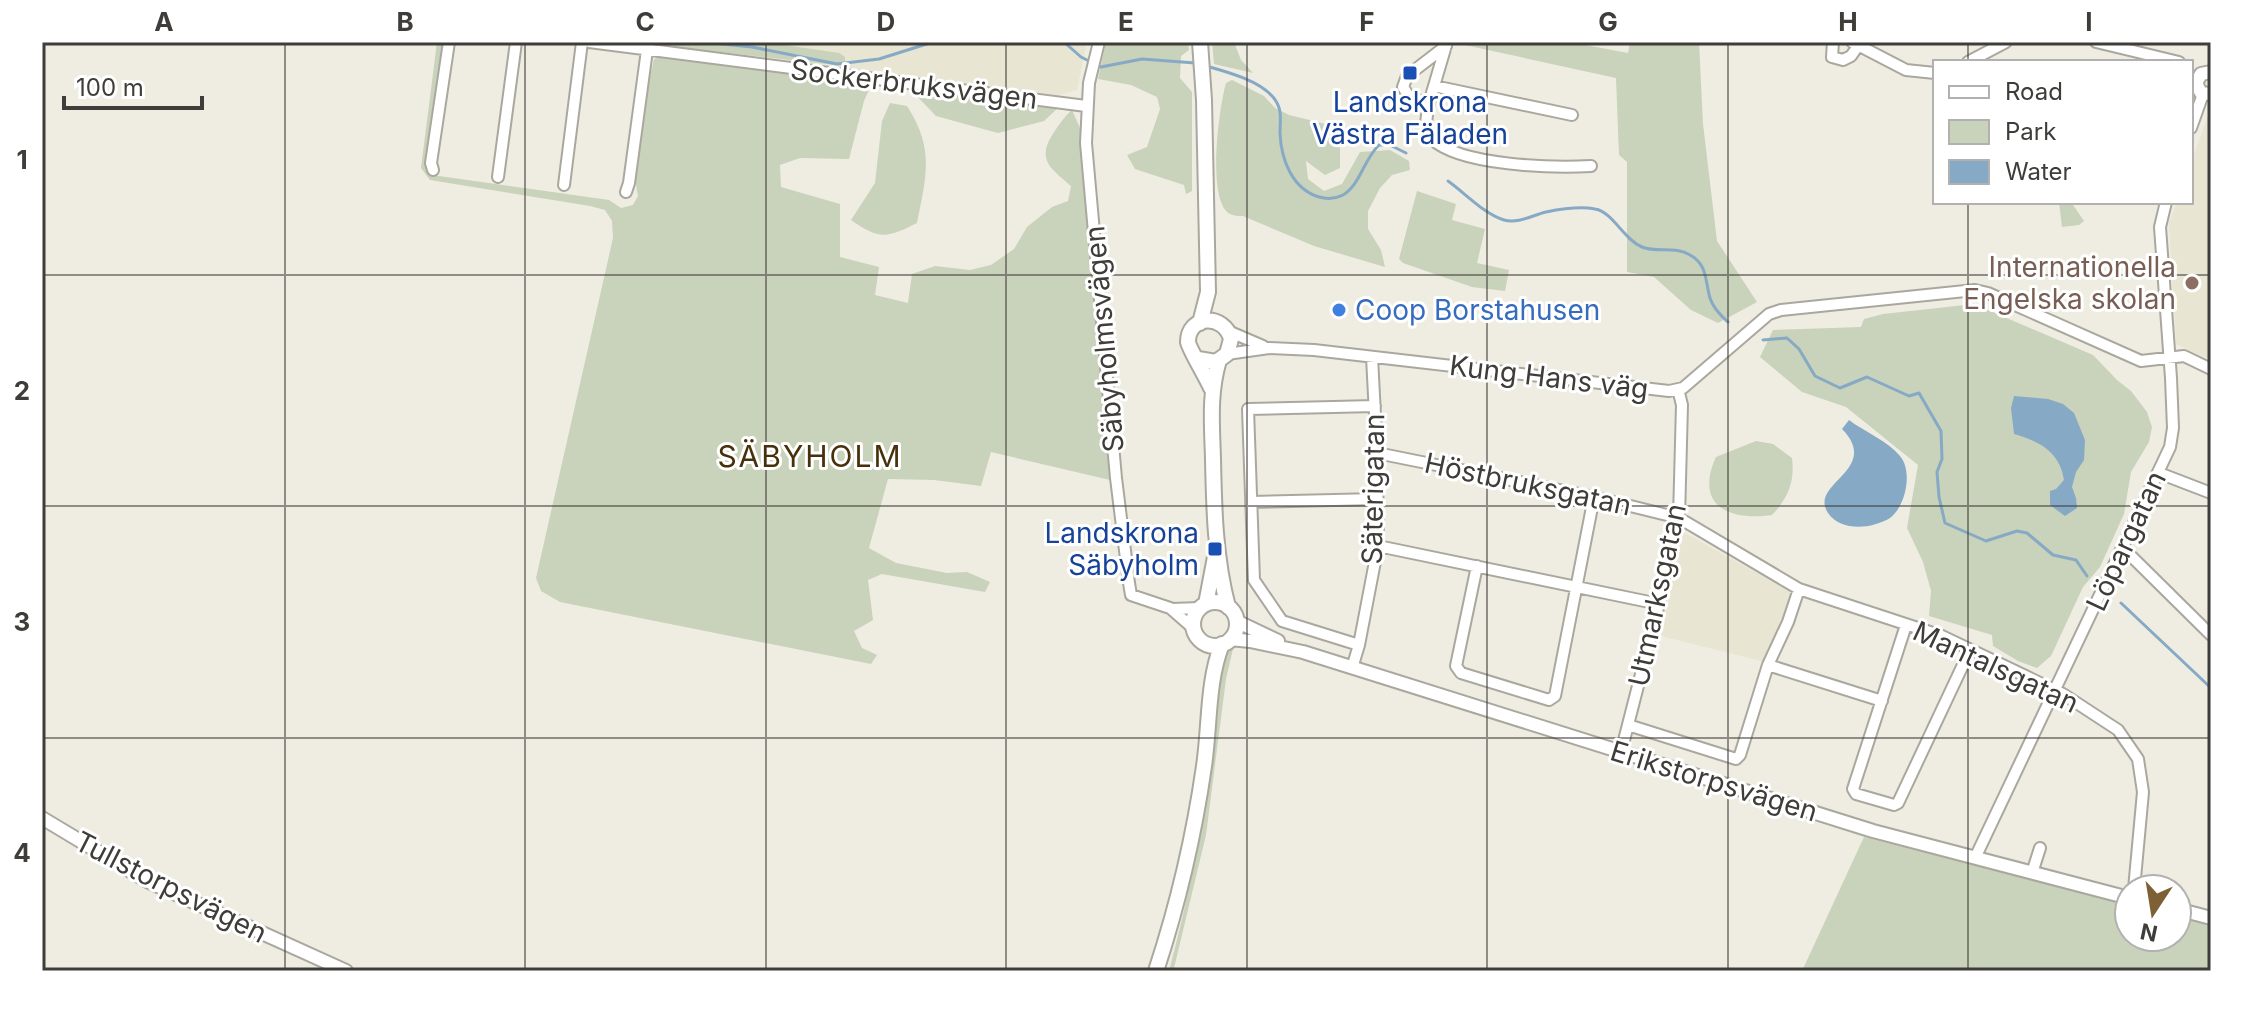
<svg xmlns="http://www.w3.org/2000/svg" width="2253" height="1013" font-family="Inter,sans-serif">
<rect width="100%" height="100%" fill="#efede2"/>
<path fill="#e8e5d2" d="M644,42H1087L1077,90L1059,95Z
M2209,113L2211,114V360L2176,344L2169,223L2177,202H2191V163Z
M1683,532L1793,593L1765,662L1661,636Z"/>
<path fill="#c9d2ba" d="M437,42H444L426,167L432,175L609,200L621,208L633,205L638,196C629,160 646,97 654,59L659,57L849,78L872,83L864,101L849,159L800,158L780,165L781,187L840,204V257L879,267L875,295L908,303L912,274L935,266L970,270L991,265L1014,249L1027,227L1052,207L1068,201L1071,186C1053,170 1037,161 1051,137C1058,126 1063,118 1072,110L1080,128L1110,480L991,452L981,486L934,480L888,479L869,548L896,563L947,573L967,572L990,582L985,592L882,574L868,580L873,620L854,631L862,648L877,655L871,664L560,602L541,591L536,578L613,238L612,221L605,210L590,206L430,180L421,168Z
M630,42H764L839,53L845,57V66Z
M1106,42H1188L1189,50L1181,56L1180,78L1192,92V191L1186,194L1184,185L1135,169L1127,155L1147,147L1160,109L1157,97L1131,85L1098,79Z
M1212,42H1234L1241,60L1253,73L1214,64Z
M1466,42H1570L1628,53L1630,42H1699L1703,124L1717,241L1757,302L1718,323L1691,310L1654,277L1627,272V162L1619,155L1616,78L1465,45Z
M1232,80L1264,96L1275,108L1289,115L1334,126L1340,148V168L1325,175L1306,161L1308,179L1324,191L1342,184L1360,152L1390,150L1409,161L1410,170L1392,175L1380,188L1368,211V229L1381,250L1385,267L1314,246L1243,216C1237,216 1231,216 1226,211C1208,191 1219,108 1226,83Z
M916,87L1059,107L1044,121L998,133L936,116L910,89Z
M890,103L907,106C935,149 926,177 917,223C887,238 879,240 851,220L875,183L882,121Z
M1417,191L1456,204L1452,220L1485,229L1477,263L1509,270L1505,291L1472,287L1403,263L1399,259Z
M2059,202H2071L2084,221L2079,225L2062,227Z
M1974,304L2093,355L2117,380L2131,391L2147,412L2152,427L2149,442L2131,472L2124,514L2100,567L2083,587L2051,656L2037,668L2018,661L1993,646L1992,635L1929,616L1931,591L1923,562L1907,528L1918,465L1846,407L1802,392L1760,357L1773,330L1861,327L1864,319L1883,314Z
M1756,441L1773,444L1792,458C1795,482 1788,498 1772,515C1729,521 1694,506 1716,457Z
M1233,649L1226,679L1206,835L1175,964L1173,971H1169C1197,867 1213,763 1223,656Z
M1864,837L2129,905V937H2177V917L2211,926V971H1802Z"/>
<path fill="#86aac5" d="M2014,396L2048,399L2063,404L2074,413L2085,440L2084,460L2076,472L2072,487L2076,498L2077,508L2065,516L2050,505V491L2056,489L2064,480C2060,452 2039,441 2014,434L2011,408Z
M1849,420C1865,432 1888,441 1900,456C1913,471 1906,506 1890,518C1872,529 1841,532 1828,513C1808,483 1882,470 1842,429Z"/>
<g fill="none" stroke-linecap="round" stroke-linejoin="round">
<path stroke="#86aac5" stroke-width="3" d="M702,42L752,47L837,64L879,59L933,42
M1064,42L1081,57L1101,67L1142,59L1195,63
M1206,66C1227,72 1258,80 1273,97C1283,109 1280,119 1280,133C1281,159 1292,189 1319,197C1326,199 1335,199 1343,195C1360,185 1364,159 1379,145H1390L1406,153
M1448,181C1465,193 1484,214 1504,220C1518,224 1533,215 1546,212C1561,209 1580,206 1595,209C1613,212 1623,239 1642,247C1657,253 1676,246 1690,255C1708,265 1705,281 1710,298C1713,308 1720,315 1728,322
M1763,340L1787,338L1799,349L1815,376L1840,388L1867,377L1909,396L1919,393L1941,431L1942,459L1937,472L1939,497L1945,523L1986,541L2017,531L2027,533L2053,555L2076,560L2087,576
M2121,603L2211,688"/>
<g stroke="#aaa89e" stroke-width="14">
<path id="minor" d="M589,42L1086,106
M1099,42L1089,83L1086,143L1116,478L1129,583L1131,595L1170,608L1194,629
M1833,42L1832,57L1843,60L1851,56L1858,46
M1852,42L1906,70L1935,73
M2096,42L2179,62
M1446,46L1407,76L1403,87L1410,98L1429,103L1447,42
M1968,62L2006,42
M1434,86L1572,115
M1429,103C1427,114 1423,130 1432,139C1460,166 1553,168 1591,166
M2191,128L2203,94
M433,170L431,163L449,42
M498,177L516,42
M564,185L582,42
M626,192L629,183L647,50
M1228,331L1263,346
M1227,354L1269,348L1314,350L1669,391L1683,388L1769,314L1781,310L1975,290L1988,293L2141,361L2184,356L2211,369
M1377,453L1594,497L1679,518L1799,589L1942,636L2063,694L2118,730L2138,759L2143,792L2134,889
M2159,473L2211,493
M1251,502L1377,499
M1378,546L1659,604
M2121,550L2130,555L2211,635
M1477,566L1456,666L1461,673L1549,700L1555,696L1594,497
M1172,609L1200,608
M1906,625L1853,789L1856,794L1894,805L1898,803L1970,650
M1359,645L1282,621L1254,580L1248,409L1375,406
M1768,665L1882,701
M1352,668L1359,645L1378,546L1377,453L1372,357
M1628,725L1736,759L1740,755L1768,665L1788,622L1799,589
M1621,752L1659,604L1673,534L1679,518L1682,405L1678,389
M1975,858L2170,447L2173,428L2171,378L2160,227L2166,202
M2032,873L2040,848"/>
</g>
<g stroke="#aaa89e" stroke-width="16">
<path id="tertiary" d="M2211,72L2201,74L2196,83L2201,93L2211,94
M1236,621L1278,641
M1230,639L1250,641L1303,652L1873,831L2129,898
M42,818L147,881L346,971
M2177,909L2211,918"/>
</g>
<g stroke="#aaa89e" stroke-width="18">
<path id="secondary" d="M1200,323L1208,292L1204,100L1200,42
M1198,359L1216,362L1227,354L1231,339C1224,313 1188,315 1188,342C1189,349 1207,378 1211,388
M1219,360C1209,394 1212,424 1213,459C1214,509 1215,558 1228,607
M1193 624a22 22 0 1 1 44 0a22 22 0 1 1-44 0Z
M1206,604L1215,557
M1156,971C1178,904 1194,836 1204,766C1210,726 1207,682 1222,644"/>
</g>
<use href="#minor" stroke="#fff" stroke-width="10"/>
<use href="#tertiary" stroke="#fff" stroke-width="12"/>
<use href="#secondary" stroke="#fff" stroke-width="14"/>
</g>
<path fill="none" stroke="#3e3d39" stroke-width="2" stroke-opacity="0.55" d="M285,42V971M525,42V971M766,42V971M1006,42V971M1247,42V971M1487,42V971M1728,42V971M1968,42V62M1968,202V971M42,275H2211M42,506H2211M42,738H2211"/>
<g fill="#1a4fb4" stroke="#fff" stroke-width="3">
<rect x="1402" y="65" width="16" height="16" rx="4"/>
<rect x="1207" y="541" width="16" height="16" rx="4"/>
</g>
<circle fill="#8d6e63" stroke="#fff" stroke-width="3" cx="2192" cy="283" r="8"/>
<circle fill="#3f7fe0" stroke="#fff" stroke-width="3" cx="1339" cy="310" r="8"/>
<g text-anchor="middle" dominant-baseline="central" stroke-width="6" stroke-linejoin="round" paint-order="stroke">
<g font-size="28" fill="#3e3d39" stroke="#fff">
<text transform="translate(914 84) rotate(7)">Sockerbruksvägen</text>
<text transform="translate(1104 339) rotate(-95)">Säbyholmsvägen</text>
<text transform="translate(1549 377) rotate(7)">Kung Hans väg</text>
<text transform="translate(1528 484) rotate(12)">Höstbruksgatan</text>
<text transform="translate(1373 489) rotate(-89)">Säterigatan</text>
<text transform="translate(2126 541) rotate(-65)">Löpargatan</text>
<text transform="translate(1657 595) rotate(-78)">Utmarksgatan</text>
<text transform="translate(1996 667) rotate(25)">Mantalsgatan</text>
<text transform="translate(1714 781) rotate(17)">Erikstorpsvägen</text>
<text transform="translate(171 887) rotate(27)">Tullstorpsvägen</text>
</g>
<g font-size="28" fill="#164399" stroke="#fff">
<text x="1410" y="102">Landskrona<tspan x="1410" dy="32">Västra Fäladen</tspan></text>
<text x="1199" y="533" text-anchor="end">Landskrona<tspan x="1199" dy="32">Säbyholm</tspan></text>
</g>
<g font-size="28" fill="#785e54" stroke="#fff" text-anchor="end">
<text x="2176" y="267">Internationella<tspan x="2176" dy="32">Engelska skolan</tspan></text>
</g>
<g font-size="28" fill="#366cbe" stroke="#fff" text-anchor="start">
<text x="1355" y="310">Coop Borstahusen</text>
</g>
<g font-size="30" letter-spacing="2" fill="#46310b" stroke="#fff">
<text x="810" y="456">SÄBYHOLM</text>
</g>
</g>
<rect width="2253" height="1013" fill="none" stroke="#ffffff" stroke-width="88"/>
<rect x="1933" y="60" width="260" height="144" fill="#ffffff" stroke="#b2b1b0" stroke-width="2"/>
<rect x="1949" y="86" width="40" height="12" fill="#ffffff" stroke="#b2b1b0" stroke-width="2"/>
<text x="2005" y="100" font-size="24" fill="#3e3d39">Road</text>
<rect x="1949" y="120" width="40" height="24" fill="#c9d2ba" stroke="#b2b1b0" stroke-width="2"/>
<text x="2005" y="140" font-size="24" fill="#3e3d39">Park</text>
<rect x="1949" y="160" width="40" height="24" fill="#86aac5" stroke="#b2b1b0" stroke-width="2"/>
<text x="2005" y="180" font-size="24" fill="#3e3d39">Water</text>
<g transform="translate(2153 913) rotate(192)"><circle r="38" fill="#ffffff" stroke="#b2b1b0" stroke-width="2"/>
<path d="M0-6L14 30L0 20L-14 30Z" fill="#7d6134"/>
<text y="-12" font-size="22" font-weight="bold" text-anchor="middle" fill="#3e3d39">N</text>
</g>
<path d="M64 96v12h138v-12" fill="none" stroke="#3e3d39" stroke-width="4"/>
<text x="76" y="96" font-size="24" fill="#3e3d39" stroke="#ffffff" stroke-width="6" paint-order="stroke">100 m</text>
<rect x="44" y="44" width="2165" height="925" fill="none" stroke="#3e3d39" stroke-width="3"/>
<g font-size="26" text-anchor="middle" font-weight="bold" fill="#3e3d39">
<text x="164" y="31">A</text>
<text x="405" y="31">B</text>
<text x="645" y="31">C</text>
<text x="886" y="31">D</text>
<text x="1126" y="31">E</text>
<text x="1367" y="31">F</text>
<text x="1608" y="31">G</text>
<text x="1848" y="31">H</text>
<text x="2089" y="31">I</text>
<text x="22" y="169">1</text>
<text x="22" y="400">2</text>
<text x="22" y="631">3</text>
<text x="22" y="862">4</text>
</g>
</svg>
